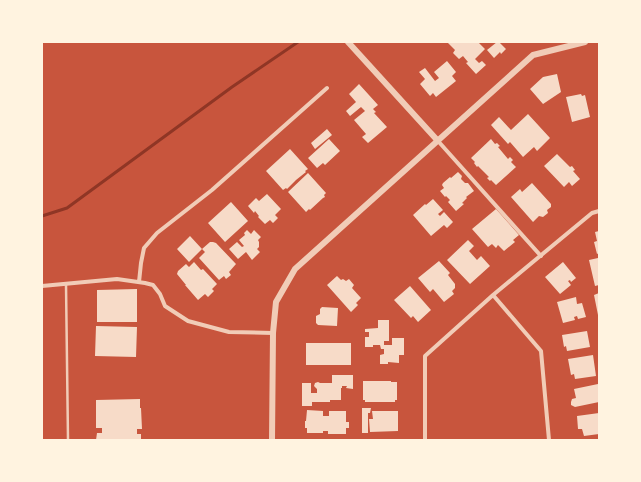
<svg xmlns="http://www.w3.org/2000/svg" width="641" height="482" font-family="'Public Sans',sans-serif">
<rect width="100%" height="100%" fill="#c8553d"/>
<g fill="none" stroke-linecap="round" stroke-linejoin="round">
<path stroke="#8f3625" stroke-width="3" d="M42,216L67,208L232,87L298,42"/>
</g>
<path fill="#f7dbc8" d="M447,42H478L485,49L475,59L479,63L482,61L486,65L476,74L466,63L468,62L463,56L459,59L453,53L455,50Z
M497,42H499L506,49L501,54L500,52L494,58L487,50Z
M447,61L456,72L452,76L456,81L436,97L433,93L430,96L420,84L425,79L419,72L425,68L435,81L439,78L434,72Z
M557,74L561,92L543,104L530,89L543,77Z
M359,84L378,105L373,109L376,112L374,113L387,127L368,143L362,137L366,134L354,120L365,111L361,107L350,116L346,111L356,102L349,94Z
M581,94L582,96L585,95L590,117L572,122L566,97Z
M528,114L550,138L537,151L534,147L523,157L510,142L508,144L491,125L499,117L511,130Z
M327,129L332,135L315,149L311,143Z
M329,139L340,151L325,165L323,163L317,168L308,158Z
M491,139L495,144L497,143L500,146L498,147L508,159L510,157L513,160L511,162L516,167L496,185L491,180L490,181L487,178L489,177L478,166L477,167L474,163L475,162L471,158Z
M290,149L308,169L305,171L306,172L296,180L287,189L286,188L283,190L266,171Z
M557,154L570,167L572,166L575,170L573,171L580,179L572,186L569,182L564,187L544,166Z
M458,172L462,176L461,179L465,183H468L474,191L466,197L467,198L462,203L464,204L456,211L448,202L450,200L446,196L445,197L440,191L444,188L442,185L443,183L450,177L451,178Z
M308,173L326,193L324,195L325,197L323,198L310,210L309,209L306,212L288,192Z
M532,183L551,204V207L547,210L548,213L543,217L539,216L533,222L511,197L520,189L522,192Z
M267,194L281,209L275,215L278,218L273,223L270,220L265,224L258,217L259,216L255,211L254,213L248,206L256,198L259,201Z
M433,199L443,210L438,214L440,216L444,212L453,222L447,228L444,225L431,236L413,215L425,204L426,205Z
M231,202L248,221L225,242L208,223Z
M496,209L519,235L513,240L515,242L504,251L498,245L496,248L492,244L488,247L472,229Z
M247,230L251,234L254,230L261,237L258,240L259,242V247L257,249L260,252L252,260L246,252L238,259L229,249L237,242L242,247L244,246L239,240L245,235L244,233Z
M599,231V253L597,254L594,242L597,241L595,232Z
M190,236L202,249L189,262L177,249Z
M468,240L474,246L469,251L477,260L481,256L490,266L470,284L447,260Z
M210,242H213L216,243L236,264L229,272L231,275L226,279L224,276L219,280L199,258L205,252L202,249Z
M598,258H599V285L595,286L589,260Z
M439,261L450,273L448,275L455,284V288L452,291L454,294L444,302L433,289L430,292L418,278Z
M194,262L201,270L203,269L217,284L212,289L214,291L208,297L205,294L198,300L185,285H186L177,274L178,271L186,264L189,267Z
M563,262L576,278L571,282L570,280L568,281L571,285L560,294L545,277Z
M337,276L341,280L343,279L346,281L349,279L354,285L352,288L361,298L356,303L358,305L351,312L327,285Z
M410,286L431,310L418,322L413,316L411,318L394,300Z
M137,289V322H97V290Z
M599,293V315H598L594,295Z
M576,297L577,304L582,303L586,317L578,319L577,316L574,317L575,320L563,323L557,302Z
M322,307L338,308L337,326L318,325L316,323V316L320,314V309Z
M378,320H389V341H384V345H392V338H404V355H399V363L388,362V364H380V355L384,354V349H381L380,345H373V347H365V337H369V332H365V329L378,328Z
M96,326L137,327L136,357L95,356Z
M587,331L590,347L567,351L566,346L564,347L562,335Z
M306,343H351V365H306Z
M593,355L596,376L575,379L574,374L571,375L568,359Z
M332,375H353V389L346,388L347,386H342V388H341V400H330V402H312V406H302V383H311V393H317V389L314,386L315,383L318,382L320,383H332Z
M363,381H391V382H397V400H395V402H365V400H363Z
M598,384L599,402L575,407L571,405V402L572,399L576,398L574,389Z
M140,399V408H141L142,429H137V434H141V440H96L97,433H102V428H96V400Z
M362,408H371L370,413H368V433H362Z
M307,410L323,411V416H329V411H346V422H349V428H346V434H328V431H323V433H307V428H305V421H306Z
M372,411H398V431L370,432L369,419H373Z
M599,413V434L584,436L582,429H578L577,416Z"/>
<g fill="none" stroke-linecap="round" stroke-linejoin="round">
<path stroke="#f1ccb7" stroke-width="2.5" d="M66,284L68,440"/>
<path stroke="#f1ccb7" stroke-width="4" d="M438,141L541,256
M139,282L141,263L144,248L157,233L212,190L327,88
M42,286L117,279L145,283L153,285L160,294L165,306L188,321L229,332L273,333
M493,295L541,351L549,440
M425,440V356L493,295L592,213L599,211"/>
<path stroke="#f1ccb7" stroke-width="6" d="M348,42L438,141
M272,440L273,333L276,302L295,269L533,55L585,42"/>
</g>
<rect width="641" height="482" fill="none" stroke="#fff3e0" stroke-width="86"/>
</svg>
